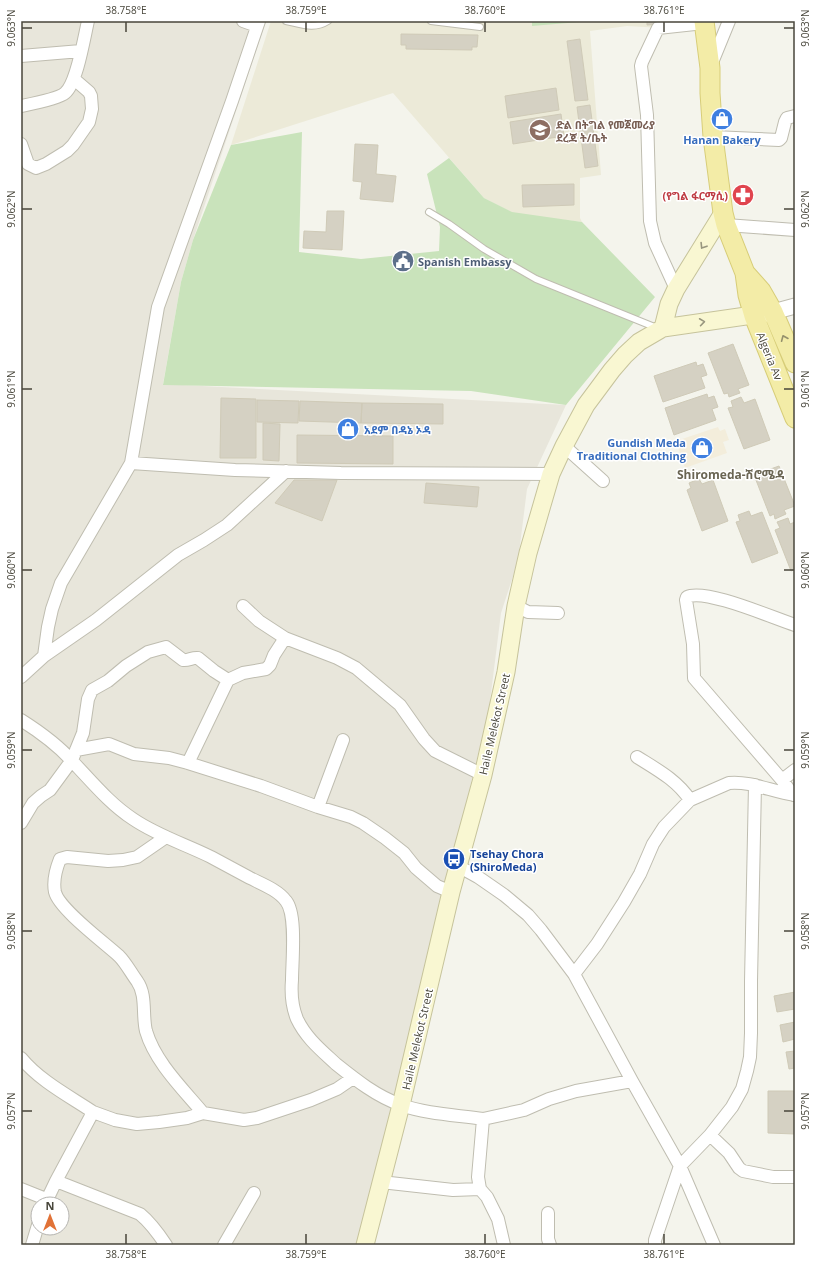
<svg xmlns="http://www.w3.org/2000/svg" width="816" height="1266" font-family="'Open Sans','Noto Sans Ethiopic',sans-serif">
<rect width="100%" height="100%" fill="#f4f4ec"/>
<path fill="#e8e6db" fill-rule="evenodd" d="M21,21H266L193,240L181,282L163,384L566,405L527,489L518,561L501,613L489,709L390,1117L356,1245H21ZM38,1204H62V1228H38Z"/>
<path fill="#f3eddb" d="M718,427L720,431L725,429L729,440L723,442L727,453L685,468L676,441Z"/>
<path fill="#ecead8" d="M271,21H696L697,30L627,26L590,31L601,175L580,178V218L582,222L515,214L484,198L393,93L231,145Z"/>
<path fill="#c9e3bb" d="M532,21H591L532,26Z
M302,132L299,252L361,259L439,251L440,227L427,174L449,158L484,198L512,212L582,222L655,297L566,405L471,391L163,385L181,282L193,240L231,145Z"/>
<path fill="#d5d1c3" stroke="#cfcab7" d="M647,21H663V24L647,25Z
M401,34L478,35L477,47H472V50L406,49V45H401Z
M580,39L588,100L575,101L567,41Z
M556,88L559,110L508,118L505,96Z
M590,105L598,166L585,168L577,107Z
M561,114L564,136L513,144L510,122Z
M355,144L378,145L376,174L396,176L393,202L360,199L362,182L353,181Z
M574,184V205L523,207L522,185Z
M327,211H344L342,250L303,248L304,231L326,232Z
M733,344L749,385L738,389L740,393L729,397L728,393L724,394L708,353Z
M696,362L697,366L703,364L707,375L701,377L705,388L663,402L654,376Z
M707,394L708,398L714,396L718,407L712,409L716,420L674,435L665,408Z
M741,397L744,403L755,399L770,440L744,449L728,408L733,407L731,401Z
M221,398L256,399V458H220Z
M257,400L299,401L298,423L257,422Z
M300,401L362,403L361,423L299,421Z
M362,403L443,404V424L361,423Z
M263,423L280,424L279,461L263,460Z
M297,435L393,436V464L297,463Z
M779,466L795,506L784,510L786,514L775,519L774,514L770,516L754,475Z
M699,479L702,484L713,480L728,521L702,531L687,490L691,488L689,483Z
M294,480H337L322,521L275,503Z
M426,483L479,487L477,507L424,503Z
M749,511L751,516L762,512L778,553L752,563L736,522L740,521L738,515Z
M788,518L790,524L795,522V569L791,571L775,530L780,528L777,522Z
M795,992V1009L777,1012L774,996Z
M795,1022V1039L783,1042L780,1025Z
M795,1051V1068L789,1069L786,1052Z
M768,1091H795V1134L768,1133Z"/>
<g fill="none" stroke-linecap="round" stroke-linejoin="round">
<g stroke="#bfbdb0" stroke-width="8">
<path id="service" d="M286,21C301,24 314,30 328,21
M431,21L480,27
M429,212L449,224L484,249L536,279L657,328"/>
</g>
<g stroke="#bfbdb0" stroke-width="14">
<path id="minor" d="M243,21L257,26
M21,56L81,51
M711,65L729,21
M21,106C31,104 58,99 65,93C77,83 84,38 88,21
M713,137L779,140L781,138L785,122L787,118L795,116
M21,144L28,164L36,168L46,164L67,151L73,145L89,122L92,109L91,96L89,92L74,79
M726,225L795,230
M676,289L655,243L650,221L647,115L641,66L642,62L658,28L704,23
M564,446L603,481
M131,463L235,470L341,473L551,474
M243,606L259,621L285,638
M516,606L528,612L558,613
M44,656L96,620L178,555L204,540L227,525L286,471
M21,677L44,656L48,627L52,609L61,583L131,463L158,307L232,101L259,21
M228,680L243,673L266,669L270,665L274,655L285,638L337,658L356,668L400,705L424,739L435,751L483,775
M21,720C40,732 58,745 73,762C92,782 110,804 133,819C158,836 185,844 211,857C224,864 237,871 250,878C262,884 278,890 286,901C297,914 292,962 292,980C291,992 292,1007 297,1019C306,1038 321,1050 336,1064C356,1080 376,1096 401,1105C427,1114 456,1115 483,1119L478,1177L480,1189L487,1197L498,1219L504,1245
M76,750L109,744L134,754L169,758L188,763
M637,757C656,769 677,780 690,800
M782,780L795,770
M793,795L782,780L694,678L693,644L686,600L687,597C705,588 773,618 795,625
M318,807L343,740
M21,823L33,803L41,796L50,790L72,760L83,733L88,699L92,690L108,681L126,666L148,652L166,647L183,660C188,661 193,657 198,658L214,671L228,680L188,763L261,786L318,807L351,817L363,823L385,838L404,853L416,868L437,886L451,892
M166,837L137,857L123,860L108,861L67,857L60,859C56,869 53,882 55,892C59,909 105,943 119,956C126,963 131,973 137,981C147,995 142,1015 146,1031C155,1062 183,1089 203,1113
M458,866L478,877L504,895L528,915L541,930L574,974L632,1081L680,1166L714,1245
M574,974L597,944L624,902L640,874L653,844L664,827L690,800L729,783C752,781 772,792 795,795
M21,1058C40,1081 69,1096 93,1112
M483,1119L524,1110L549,1099L576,1091L632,1081
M710,1135L729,1153L739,1168L743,1171L773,1177H795
M56,1181L93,1112L115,1120L137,1124L159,1122L187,1118L203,1113L244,1120L257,1118L311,1100L337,1089L353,1078
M381,1182L453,1190L480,1189
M21,1189L46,1199
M45,1204L56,1181L140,1214C151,1223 158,1233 166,1245
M548,1213V1239L550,1245
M32,1245L38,1225
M224,1245L254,1193
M655,1245V1240L680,1166L710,1135L732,1107L742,1089L747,1071L750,1057L751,1033V981L755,785"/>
</g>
<g stroke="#bfbdb0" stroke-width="17">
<path id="tertiary" d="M773,312L795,306"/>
</g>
<g stroke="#c6c39b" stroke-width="19">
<path id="secondary" d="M663,328L669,304L676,289L723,213
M365,1245L401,1105L451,892L483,775L506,672L516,606L528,553L551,474L564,446L586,405L612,370L625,355L639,342L663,328L766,313"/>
</g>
<g stroke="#d7cd78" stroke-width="21">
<path id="primary" d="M704,21L710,68V93L713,137L723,213L726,225L745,273L748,295L754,316L795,418
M745,273L761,291L773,312L795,363"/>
</g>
<use href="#service" stroke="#fff" stroke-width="6"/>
<use href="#minor" stroke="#fff" stroke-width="12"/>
<use href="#tertiary" stroke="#fff" stroke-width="15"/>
<use href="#secondary" stroke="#f9f7d2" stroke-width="17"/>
<use href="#primary" stroke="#f3eca7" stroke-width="19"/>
</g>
<defs><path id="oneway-chevron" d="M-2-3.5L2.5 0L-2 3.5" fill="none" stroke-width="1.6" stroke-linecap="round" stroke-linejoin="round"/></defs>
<g stroke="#98967f">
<use href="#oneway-chevron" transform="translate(703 246) rotate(122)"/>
<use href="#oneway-chevron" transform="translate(702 322) rotate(-8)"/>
</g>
<use stroke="#95916c" href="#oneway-chevron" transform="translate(784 338) rotate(-113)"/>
<path fill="none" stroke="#48463b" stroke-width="1.5" d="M126,22V32M306,22V32M485,22V32M664,22V32M22,28H32M784,28H794M22,209H32M784,209H794M22,389H32M784,389H794M22,570H32M784,570H794M22,750H32M784,750H794M22,931H32M784,931H794M22,1111H32M784,1111H794M126,1234V1244M306,1234V1244M485,1234V1244M664,1234V1244"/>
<defs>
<g id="shop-disc" transform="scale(1.15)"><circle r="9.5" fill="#3f7fe0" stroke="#fff"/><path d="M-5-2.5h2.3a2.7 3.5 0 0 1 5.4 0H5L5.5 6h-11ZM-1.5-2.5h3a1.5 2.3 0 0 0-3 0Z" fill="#fff"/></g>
<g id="school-disc" transform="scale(1.15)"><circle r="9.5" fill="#8d6e63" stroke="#fff"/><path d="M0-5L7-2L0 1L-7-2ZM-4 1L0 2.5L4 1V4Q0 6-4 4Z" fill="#fff"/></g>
<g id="pharmacy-disc" transform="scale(1.15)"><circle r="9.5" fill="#e0444e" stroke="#fff"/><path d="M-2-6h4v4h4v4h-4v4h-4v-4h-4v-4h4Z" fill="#fff"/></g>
<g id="civic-disc" transform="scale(1.15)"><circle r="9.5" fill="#5c6f8a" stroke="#fff"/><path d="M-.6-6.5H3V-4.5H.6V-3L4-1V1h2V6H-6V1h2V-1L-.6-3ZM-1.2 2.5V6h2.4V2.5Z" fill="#fff"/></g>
<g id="bus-disc" transform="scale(1.15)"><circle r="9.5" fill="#1a4fb4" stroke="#fff"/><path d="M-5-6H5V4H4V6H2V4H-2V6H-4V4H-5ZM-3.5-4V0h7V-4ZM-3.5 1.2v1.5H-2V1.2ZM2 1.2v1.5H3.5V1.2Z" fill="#fff"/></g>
</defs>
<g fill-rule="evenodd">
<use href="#shop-disc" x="722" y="119"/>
<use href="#school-disc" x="540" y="130"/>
<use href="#pharmacy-disc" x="743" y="195"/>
<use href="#civic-disc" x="403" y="261"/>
<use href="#shop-disc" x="348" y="429"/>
<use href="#shop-disc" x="702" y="448"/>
<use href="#bus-disc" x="454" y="859"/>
</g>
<g text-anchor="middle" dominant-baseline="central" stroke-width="3" stroke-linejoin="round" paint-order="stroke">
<g font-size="11" font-weight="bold" fill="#785e54" stroke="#fff" text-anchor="start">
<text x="556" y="124">ድል በትግል የመጀመሪያ<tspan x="556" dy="13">ደረጃ ት/ቤት</tspan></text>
</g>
<g font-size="11" font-weight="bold" fill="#366cbe" stroke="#fff">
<text x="722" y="139">Hanan Bakery</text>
<text x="364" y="429" text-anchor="start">አደም በዳኔ ኦዳ</text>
<text x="686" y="442" text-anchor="end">Gundish Meda<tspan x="686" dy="13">Traditional Clothing</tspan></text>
</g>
<g font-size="11" font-weight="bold" fill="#be3a42" stroke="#fff" text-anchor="end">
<text x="728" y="195">(የግል ፋርማሲ)</text>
</g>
<g font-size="11" font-weight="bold" fill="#4e5e75" stroke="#fff" text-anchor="start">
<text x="418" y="261">Spanish Embassy</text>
</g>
<g font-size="11" fill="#48463b" stroke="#fff">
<text transform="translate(770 356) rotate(68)">Algeria Av</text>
<text transform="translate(494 724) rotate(-77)">Haile Melekot Street</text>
<text transform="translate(417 1039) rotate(-77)">Haile Melekot Street</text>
</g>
<g font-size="11" font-weight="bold" fill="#164399" stroke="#fff" text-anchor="start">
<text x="470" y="853">Tsehay Chora<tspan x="470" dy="13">(ShiroMeda)</tspan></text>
</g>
<g font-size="12" font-weight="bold" fill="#6a6553" stroke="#fff">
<text x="731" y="474">Shiromeda-ሽሮሜዳ</text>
</g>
</g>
<rect width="816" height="1266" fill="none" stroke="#ffffff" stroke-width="44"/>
<g transform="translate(50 1216)"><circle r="19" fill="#ffffff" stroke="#b6b5b1"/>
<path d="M0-3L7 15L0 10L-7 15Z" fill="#e17237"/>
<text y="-6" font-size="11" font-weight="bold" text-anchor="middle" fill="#48463b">N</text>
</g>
<rect x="22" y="22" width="772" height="1222" fill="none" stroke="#48463b" stroke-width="1.5"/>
<g font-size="10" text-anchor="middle" fill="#48463b">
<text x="126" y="14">38.758°E</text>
<text x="306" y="14">38.759°E</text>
<text x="485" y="14">38.760°E</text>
<text x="664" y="14">38.761°E</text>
<text transform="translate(11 28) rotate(-90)" y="4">9.063°N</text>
<text transform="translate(805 28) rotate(-90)" y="4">9.063°N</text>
<text transform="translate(11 209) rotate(-90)" y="4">9.062°N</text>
<text transform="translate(805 209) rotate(-90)" y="4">9.062°N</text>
<text transform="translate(11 389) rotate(-90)" y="4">9.061°N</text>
<text transform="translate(805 389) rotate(-90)" y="4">9.061°N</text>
<text transform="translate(11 570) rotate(-90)" y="4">9.060°N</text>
<text transform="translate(805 570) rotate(-90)" y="4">9.060°N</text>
<text transform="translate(11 750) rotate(-90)" y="4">9.059°N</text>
<text transform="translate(805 750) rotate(-90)" y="4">9.059°N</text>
<text transform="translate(11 931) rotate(-90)" y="4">9.058°N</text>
<text transform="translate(805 931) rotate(-90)" y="4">9.058°N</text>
<text transform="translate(11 1111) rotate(-90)" y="4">9.057°N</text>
<text transform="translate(805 1111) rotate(-90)" y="4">9.057°N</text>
<text x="126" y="1258">38.758°E</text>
<text x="306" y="1258">38.759°E</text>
<text x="485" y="1258">38.760°E</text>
<text x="664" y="1258">38.761°E</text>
</g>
</svg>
